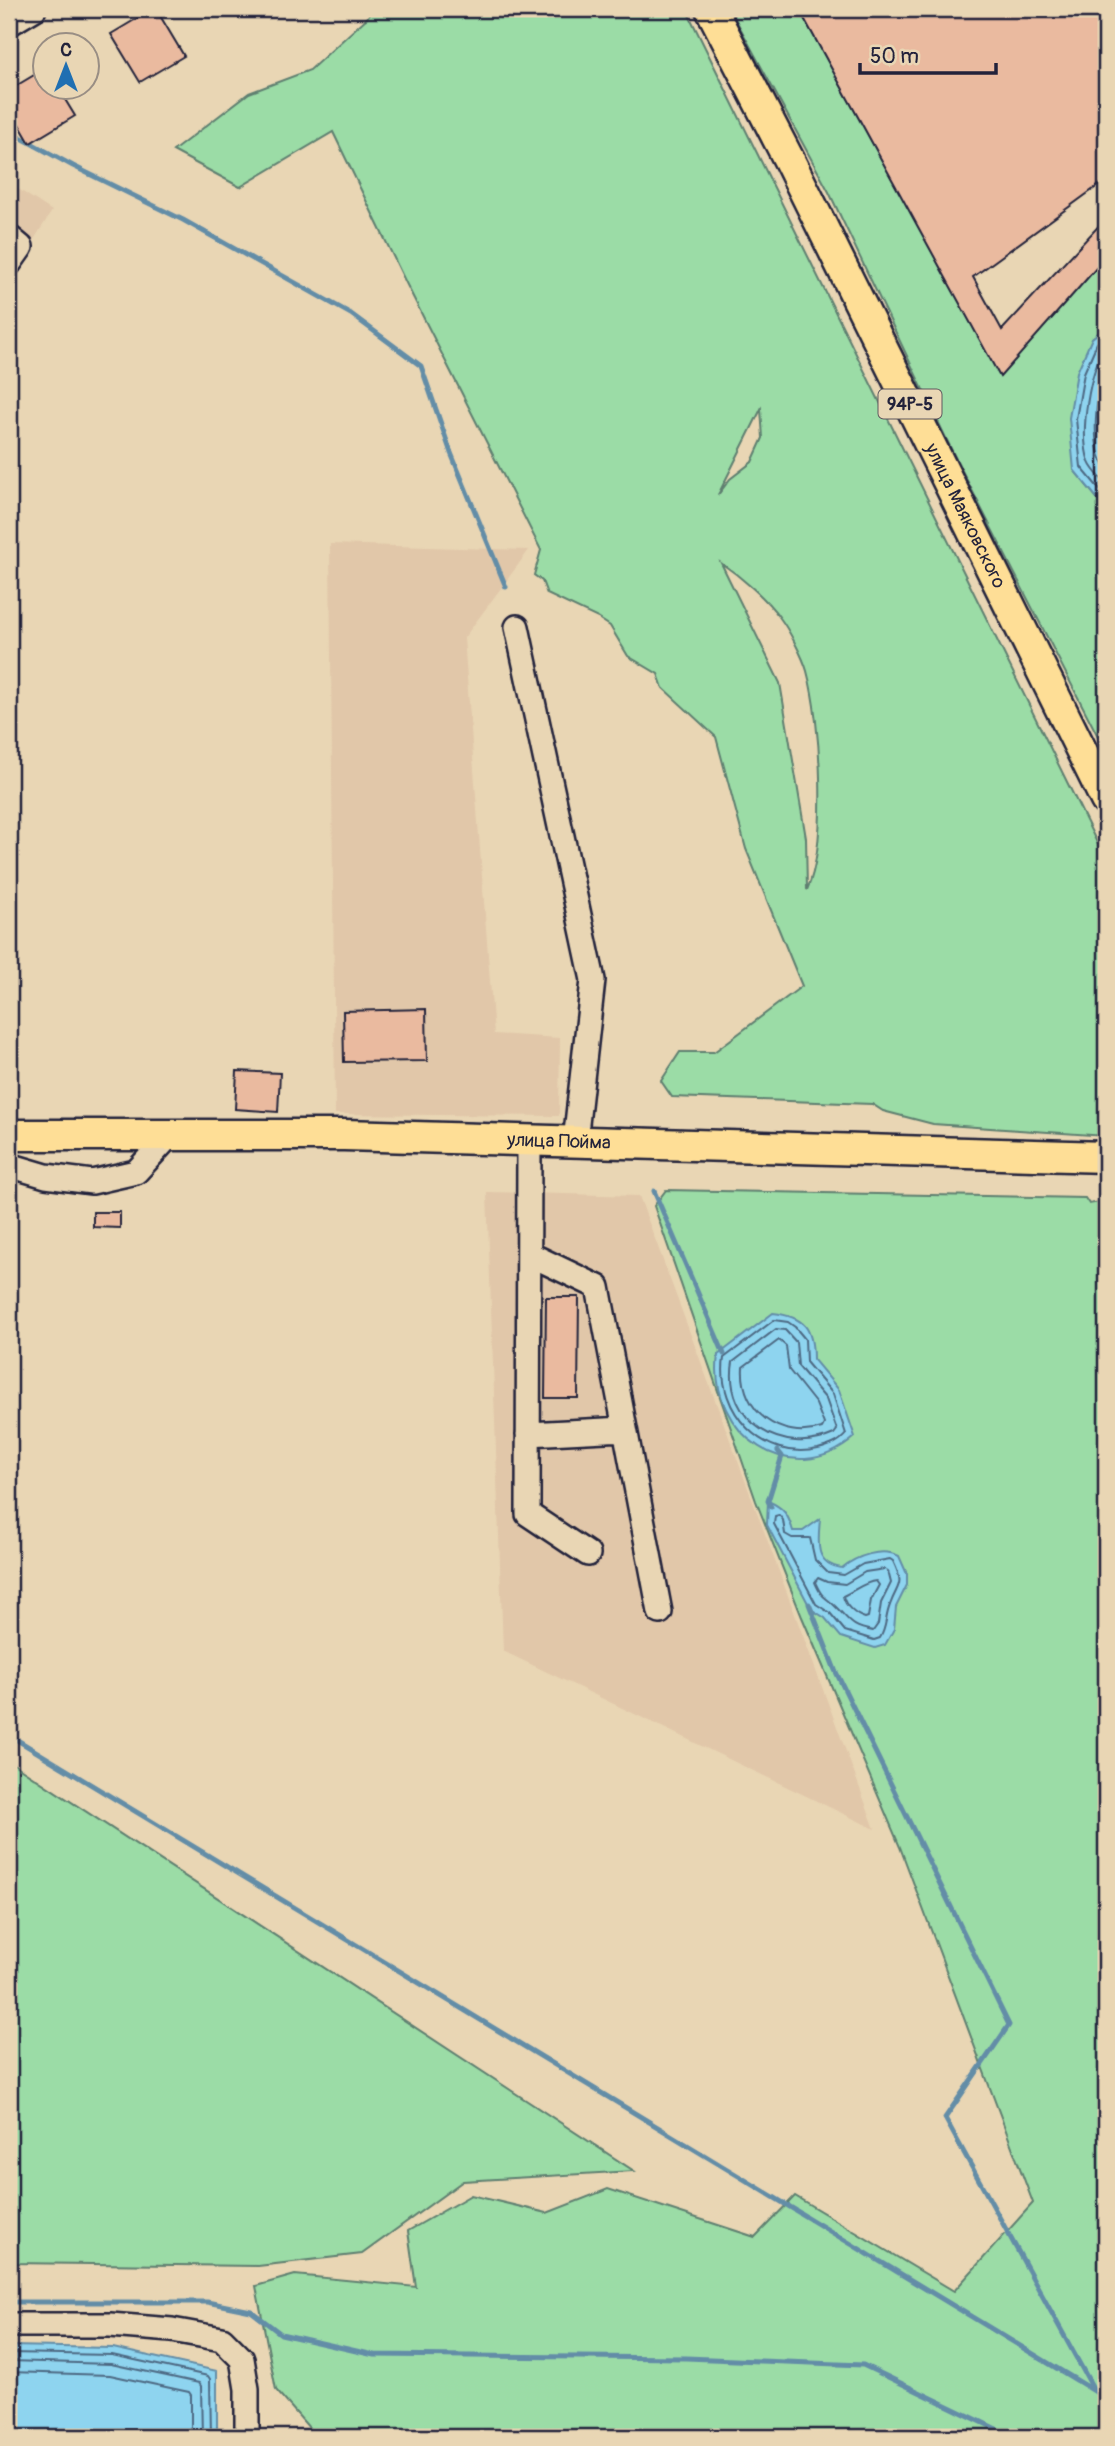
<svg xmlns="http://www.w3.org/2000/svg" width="1115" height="2446" font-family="Pangolin,sans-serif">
<rect width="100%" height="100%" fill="#e9d6b4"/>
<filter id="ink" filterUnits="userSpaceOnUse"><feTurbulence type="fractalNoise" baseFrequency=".0143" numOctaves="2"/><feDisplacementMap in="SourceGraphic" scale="14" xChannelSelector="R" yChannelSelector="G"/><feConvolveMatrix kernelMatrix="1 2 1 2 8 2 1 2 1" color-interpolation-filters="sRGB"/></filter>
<g filter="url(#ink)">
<path fill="#e1c7a9" d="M9,183L52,211L9,279Z
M330,544L529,550L464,638L494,1034L560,1038L559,1116L335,1114Z
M487,1192L639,1196L875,1829L503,1651Z"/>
<path fill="#9bdca6" stroke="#5e7f70" stroke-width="2" fill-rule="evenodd" d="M371,9H686L1106,861V1136L933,1124L883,1111L872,1104L672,1097L661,1081L680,1052H714L802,986L746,849L716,737L663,688L658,674L628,656L610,626L598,618L547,594L542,581L534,575L541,550L407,285L333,132L240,187L173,151L249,93L310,70L368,17ZM761,409L763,438L752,462L730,479L718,495ZM721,563C740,576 767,599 780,618C789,630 803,657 807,671C821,722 828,843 807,890L806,838L780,683Z
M730,9H799L1000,376L1106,257V327L1092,338L1074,470L1106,509V752L954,455L829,192Z
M666,1190L1085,1198L1089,1204L1106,1201V2437H317L276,2390L256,2286L295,2275L416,2287L408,2231L471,2195L547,2213L608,2189L755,2237L795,2196L954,2291L1033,2203L900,1847L802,1617L756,1501L654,1206Z
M9,1761L634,2171L463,2181L362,2254L258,2266L9,2263Z"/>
<path fill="#8ed4ef" stroke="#638da7" stroke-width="2" d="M1106,327V509L1074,470L1069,418L1077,372L1092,338Z
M773,1313C805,1317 813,1328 813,1359L839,1390L855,1437C792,1493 707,1434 718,1355Z
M768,1501C784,1508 788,1514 793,1531H803L820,1519C818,1543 814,1564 842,1568C856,1556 882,1547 899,1556L907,1574V1585L896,1607L894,1629L885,1645L875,1648L841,1637L825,1618L811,1609L767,1525Z
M9,2346L113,2348L217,2371V2437H9Z"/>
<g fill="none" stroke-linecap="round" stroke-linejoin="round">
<path stroke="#4d6983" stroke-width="2" d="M1106,335L1097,343L1084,373L1076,419L1081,467L1106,497
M1106,346C1089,371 1079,433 1089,462C1092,470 1101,478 1106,484
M1106,370C1096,394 1089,447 1106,467
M774,1320L788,1322L795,1327L805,1339L806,1362L833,1394L846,1434C839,1443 829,1446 818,1449C763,1462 716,1411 724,1358Z
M776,1329L785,1330L796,1342L798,1366L826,1399L837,1430L834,1434C783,1457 723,1422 733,1362Z
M779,1340L786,1346L789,1370L816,1404L824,1424L822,1428C781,1441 740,1412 743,1367Z
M779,1515L783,1520L785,1534L792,1538H810L815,1560L828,1573L844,1575L863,1564L890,1559L893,1561C905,1586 898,1583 890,1605C885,1617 887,1627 880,1638L874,1640L845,1631L830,1613L816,1604L774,1524L775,1516Z
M885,1569L888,1571L891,1583L881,1603L878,1624L873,1631C851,1627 851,1622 836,1607C824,1595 823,1600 815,1582L818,1578L827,1582L845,1584L865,1572Z
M876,1581L879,1585L871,1600L868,1617L865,1618C855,1615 845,1606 843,1596C854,1591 864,1582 876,1581Z
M9,2353L112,2355L208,2376L210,2379L211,2437
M9,2361L111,2364L199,2383L201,2386L202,2437
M9,2372L110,2375L189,2392L191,2395V2437"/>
<path stroke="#638da7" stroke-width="5" d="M9,131L73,166L183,220L351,314L421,366L451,453L506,587
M654,1191L724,1354
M771,1507L768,1501L782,1456L778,1451
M809,1604L835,1670L1009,2025L945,2118L1094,2390
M9,1735L1106,2398
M9,2302H207L251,2311L281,2334L374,2355L686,2358L863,2365L1013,2437"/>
</g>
<path fill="#eaba9f" stroke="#22223b" stroke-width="2" d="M153,9H156L184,56L140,82L111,34Z
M799,9H1106V180L973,277L1002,330L1106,218V257L1000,377Z
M46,68V88H58L75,116L30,143L9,107V90Z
M426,1009L427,1061L344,1062L343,1011Z
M237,1071L280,1073L278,1112L235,1109Z
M93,1212H120V1228L93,1227Z
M546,1297H579L578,1398H545Z"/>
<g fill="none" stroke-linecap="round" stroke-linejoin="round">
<g stroke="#22223b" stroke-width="28">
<path id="minor" d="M9,24L34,9
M9,237L21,247L9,264
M517,627L593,980L575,1142
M529,1141L528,1514L588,1554
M9,1165L46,1176L92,1182L136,1172L171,1134
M529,1254L598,1287L660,1612
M528,1434L625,1429
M9,2325H110L172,2330L222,2339L242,2359L247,2389V2437"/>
</g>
<g stroke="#22223b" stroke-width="35">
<g id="major">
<path id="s1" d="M711,9L789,160L1106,800"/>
<path id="s2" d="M9,1135H344L1106,1157"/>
</g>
</g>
<use href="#minor" stroke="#e9d6b4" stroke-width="23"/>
<use href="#major" stroke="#fede96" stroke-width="30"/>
</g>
</g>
<g text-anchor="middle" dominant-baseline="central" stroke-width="7" stroke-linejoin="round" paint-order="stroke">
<rect fill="#e9d6b4" stroke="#5e585f" stroke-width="2" x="878.5" y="389.5" width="63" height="29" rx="5"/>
<g font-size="18" font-weight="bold" fill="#22223b">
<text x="910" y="404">94Р-5</text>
</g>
<g font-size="19" fill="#22223b" stroke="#e9d6b4">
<text stroke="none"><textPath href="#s1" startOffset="567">улица Маяковского</textPath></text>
<text stroke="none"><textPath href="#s2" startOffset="550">улица Пойма</textPath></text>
</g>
</g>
<rect width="1115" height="2446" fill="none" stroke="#e9d6b4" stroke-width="35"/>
<rect x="18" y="18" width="1080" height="2411" fill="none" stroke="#22223b" stroke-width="2.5" filter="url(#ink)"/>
<g transform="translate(66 66)"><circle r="33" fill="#e9d6b4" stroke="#998e84" stroke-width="2"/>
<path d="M0-5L12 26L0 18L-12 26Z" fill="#1f6fb2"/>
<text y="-10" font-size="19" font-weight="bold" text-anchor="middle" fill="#22223b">С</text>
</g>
<path d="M860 63v10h136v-10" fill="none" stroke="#22223b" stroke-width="3.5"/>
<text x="870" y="63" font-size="21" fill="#22223b" stroke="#e9d6b4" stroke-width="5" paint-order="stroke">50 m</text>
</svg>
